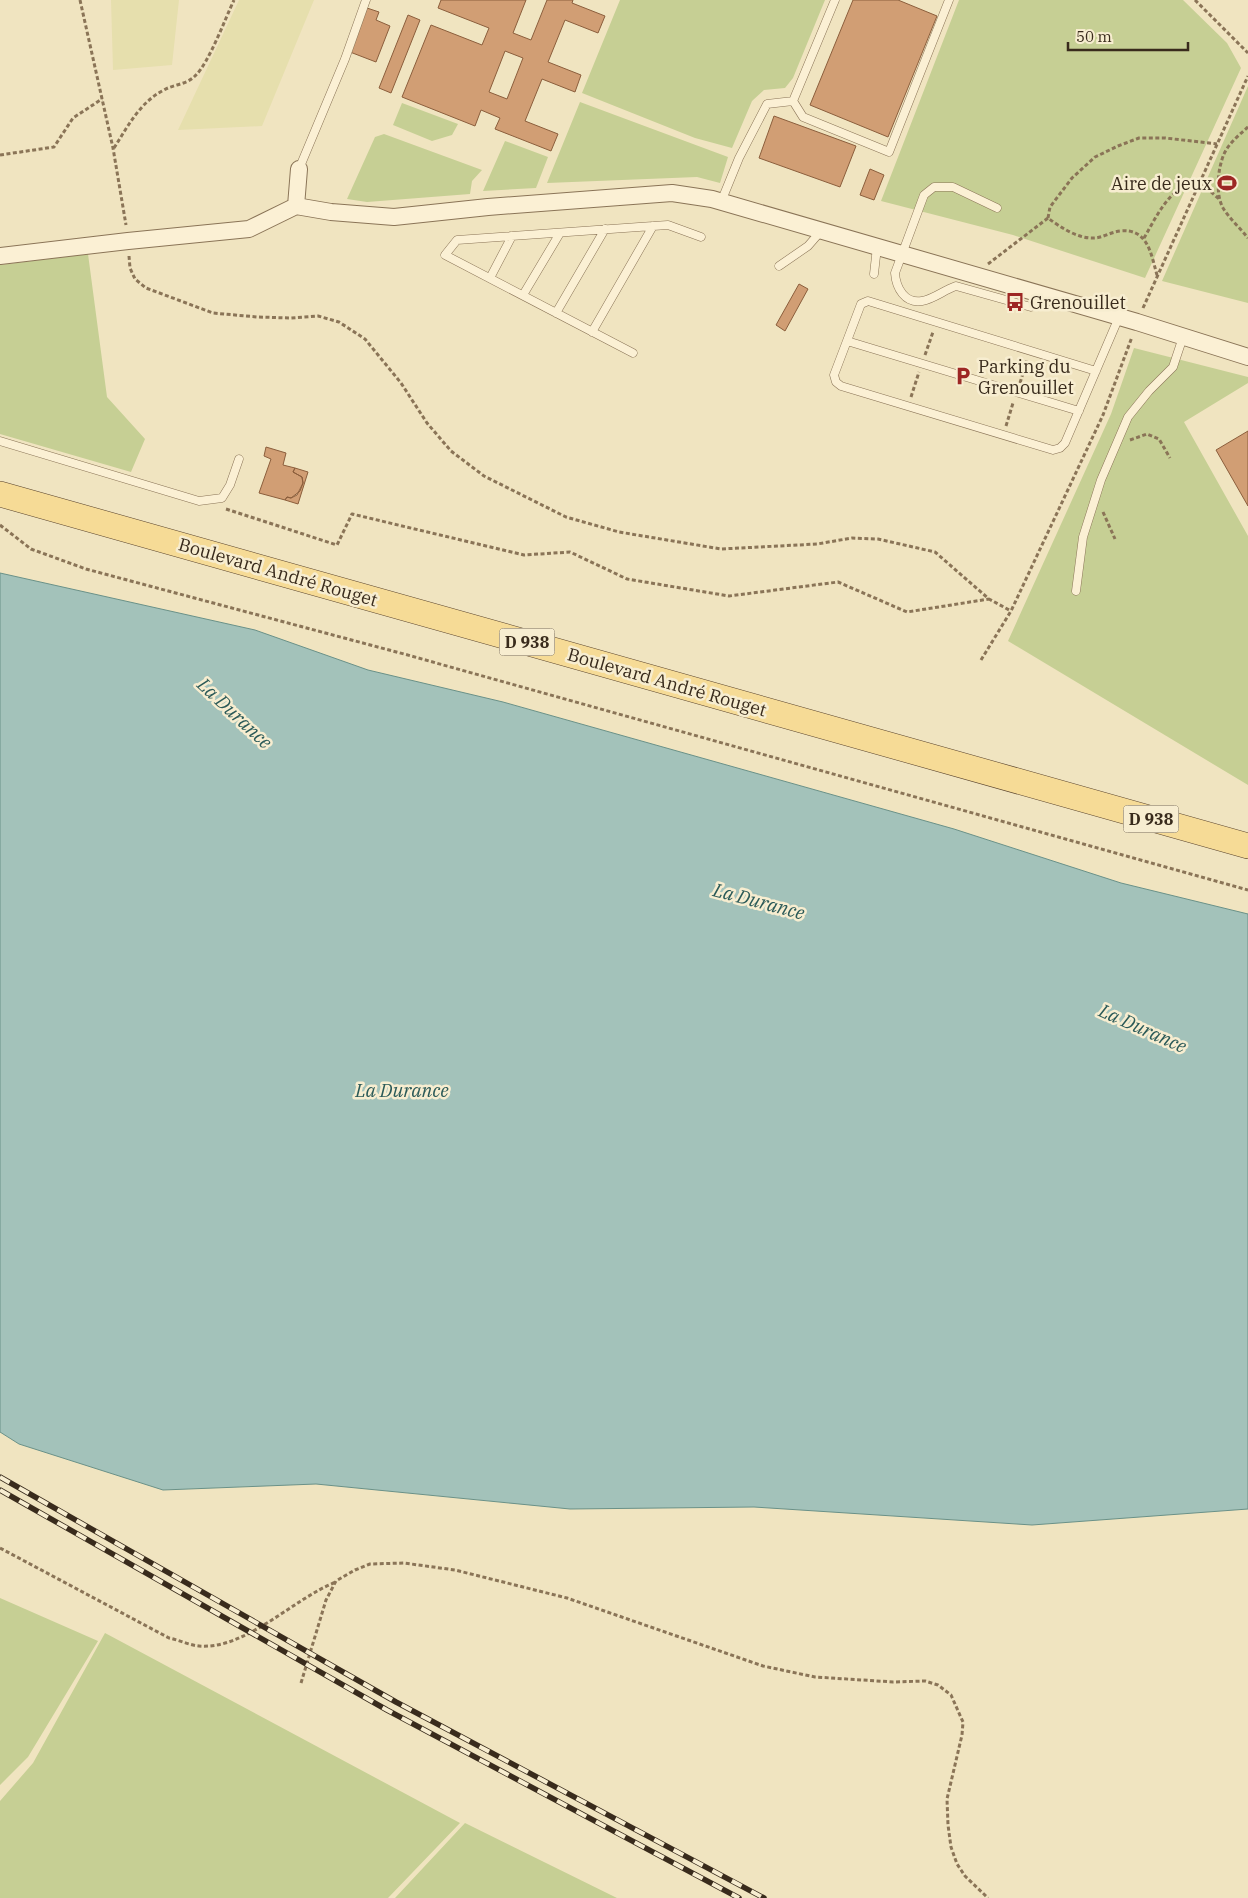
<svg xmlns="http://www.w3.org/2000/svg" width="1248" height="1898" font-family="'IBM Plex Serif',serif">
<rect width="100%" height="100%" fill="#f0e4c0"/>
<path fill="#e6dfad" d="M111,0H179L172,65L113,70Z
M239,0H314L262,126L178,130Z"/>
<path fill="#c6cf94" d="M620,0H825L793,78L785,88L764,90L752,101L732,148L695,138L582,93Z
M959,0H1183L1227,43L1241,68L1145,278L1013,235L881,201Z
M1248,86V303L1162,281Z
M580,102L728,157L720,183L697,177L547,183Z
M402,103L458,124L452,135L432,141L393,125Z
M384,134L482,170L472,181L470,194L367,202L347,199L375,137Z
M505,141L548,157L536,188L483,191Z
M88,254L107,397L145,439L131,472L0,434V265Z
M1134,348L1248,377V383L1184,422L1248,536V785L1008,641L1111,414Z
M0,1598L98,1641L28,1757L0,1785Z
M105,1633L460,1823L388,1898H0V1801L33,1763Z
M465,1823L617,1898H395Z"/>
<path fill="#a3c2ba" stroke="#6a9188" d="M0,573L255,630L368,670L503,702L954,829L1121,883L1248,914V1509L1032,1525L754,1507L570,1509L316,1484L163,1490L19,1444L0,1432Z"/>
<path fill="#d19e74" stroke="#8b5e3c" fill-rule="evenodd" d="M441,0H526L513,33L531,40L547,0H573L572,3L605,16L598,33L565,20L548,62L581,75L575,92L542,79L525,121L558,134L551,151L495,129L500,118L481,110L475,126L402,97L431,25L482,45L489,28L438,8ZM505,51L523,58L507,99L489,92Z
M853,0H898L937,16L888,137L810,105Z
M367,8L379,12L376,20L390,26L376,62L350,52Z
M408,15L420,20L391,93L379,88Z
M774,116L856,146L840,187L759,158Z
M870,169L884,175L874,200L860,195Z
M799,284L808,289L785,331L776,325Z
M1248,431V506L1216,450Z
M266,447L286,453L283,465L295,468L293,472L302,477L303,483L300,491L291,498L287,497L285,500L259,493L271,459L264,456Z
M295,468L308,472L298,504L285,500L287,497L291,498L297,495L303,483L302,477L293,472Z"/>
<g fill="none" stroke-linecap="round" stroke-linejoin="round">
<g stroke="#8a7457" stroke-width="9">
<path id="lane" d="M793,101L803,117L889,152L949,0
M299,169L345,59L366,0
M721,202L739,158L767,104L793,101L835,0
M997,208L953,187H934L924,195L895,273C896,288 905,304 922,301C934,299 944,290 956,286L1031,307L1049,298
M779,266L808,246L821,231
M874,274L877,247
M490,278L512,236
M523,295L560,233
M556,313L605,229
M592,332L653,226
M847,341L1079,411
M633,353L445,255L457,240L653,226L668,225L701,237
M1096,371L868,301L861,304L834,375L836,382L841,386L1053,450L1060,448L1065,443L1119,317
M0,441L199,501L222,498L230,485L239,459
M1076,591L1083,537L1101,480L1128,417L1149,391L1173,367L1183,337"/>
</g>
<g stroke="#8a7457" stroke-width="18">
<path id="street" d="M296,206L331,212L394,217L488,207L672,193L712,199L1137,322L1248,357
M0,256L128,241L249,229L296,206L299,169"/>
</g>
<g stroke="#58422c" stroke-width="26">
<path id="primary" d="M0,494L1248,846"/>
</g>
<path stroke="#8a7457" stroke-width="3" stroke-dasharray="4 2.5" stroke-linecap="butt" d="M80,0L113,148L126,225
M1195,0L1248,53
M1248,127C1239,135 1229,143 1224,154C1218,168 1215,193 1223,208C1229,218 1240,228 1248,238
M114,148C128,126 140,102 164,90C174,84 186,85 195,76C209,63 225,19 234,0
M0,155L54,147L73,118L102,99
M1048,218L1050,207L1072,178L1095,157L1118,146L1139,138H1165L1217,144
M1144,238C1154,221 1164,199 1181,188C1186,184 1194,183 1200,182L1219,199
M129,256L130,268L135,279L146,288L213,313L257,317L291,318L318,316L339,322L365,339L401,383L427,423L451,451L484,476L566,517L619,532L721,549L817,544L852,538L878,539L935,552L989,599L1011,611
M988,264L1048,218C1060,227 1078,239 1094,238C1102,238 1111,232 1120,231C1148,228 1151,254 1157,275
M1143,308L1248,76
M925,355L933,332
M1020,383L1027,360
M911,397L919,372
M1006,426L1013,403
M1130,440L1147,434L1159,439L1170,458
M226,509L337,545L352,514L524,555L570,552L627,579L729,596L838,582L907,612L989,599
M1103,512L1115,539
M0,525L31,549L86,569L404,654L1248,890
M981,660L1011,611L1103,415L1132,337
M0,1548L169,1638C179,1640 189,1645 199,1646C246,1650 294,1598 336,1582
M301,1683L326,1600L336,1581L355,1570L370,1564L404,1563L455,1570L567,1598L763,1666L815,1677L893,1682L925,1681L938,1685L951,1695L963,1722L962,1735L947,1799L948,1825L951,1847L957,1864L965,1876L988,1898"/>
<use href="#lane" stroke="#fbf0d4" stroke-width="8"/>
<use href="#street" stroke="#fbf0d4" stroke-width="16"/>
<use href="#primary" stroke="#f6db96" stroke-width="25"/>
<g stroke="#392b1c" stroke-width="5.5">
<path id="rail" d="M0,1477L396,1702L764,1898
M0,1490L387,1710L739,1898"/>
</g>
<use href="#rail" stroke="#f7edd0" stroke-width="4" stroke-dasharray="11" stroke-linecap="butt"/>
</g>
<defs>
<g id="stadium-bare" transform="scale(1.5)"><path d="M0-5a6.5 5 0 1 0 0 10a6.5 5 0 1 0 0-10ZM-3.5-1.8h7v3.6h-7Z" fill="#9d2724" stroke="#f7edd0" stroke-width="2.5" paint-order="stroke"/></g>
<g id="bus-bare" transform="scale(1.5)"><path d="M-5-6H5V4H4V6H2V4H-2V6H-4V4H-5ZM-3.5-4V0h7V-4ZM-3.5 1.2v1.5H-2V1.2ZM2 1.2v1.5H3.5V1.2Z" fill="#9d2724" stroke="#f7edd0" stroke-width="2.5" paint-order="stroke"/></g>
<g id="parking-bare" transform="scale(1.5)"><path d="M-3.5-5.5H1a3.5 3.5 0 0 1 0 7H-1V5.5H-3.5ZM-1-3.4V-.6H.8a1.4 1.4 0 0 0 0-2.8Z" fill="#9d2724" stroke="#f7edd0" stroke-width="2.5" paint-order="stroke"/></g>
</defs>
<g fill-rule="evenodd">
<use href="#stadium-bare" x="1227" y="183"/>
<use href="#bus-bare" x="1015" y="302"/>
<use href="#parking-bare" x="963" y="376"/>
</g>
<g text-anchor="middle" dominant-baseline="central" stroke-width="5" stroke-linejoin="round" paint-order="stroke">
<g fill="#f7edd0" stroke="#726552" stroke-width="1">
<rect x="499.5" y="628.5" width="55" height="27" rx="4"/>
<rect x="1123.5" y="805.5" width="55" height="27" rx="4"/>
</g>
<g font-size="16" font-weight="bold" fill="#392b1c">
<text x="527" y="642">D 938</text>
<text x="1151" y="819">D 938</text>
</g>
<g font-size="18" fill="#392b1c" stroke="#f7edd0" text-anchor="start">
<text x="1212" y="183" text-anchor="end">Aire de jeux</text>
<text x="1030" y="302">Grenouillet</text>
<text x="978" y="366">Parking du<tspan x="978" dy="21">Grenouillet</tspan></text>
</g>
<g font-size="18" fill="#392b1c" stroke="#f7edd0">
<text transform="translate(278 572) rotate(16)">Boulevard André Rouget</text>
<text transform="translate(667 682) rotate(16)">Boulevard André Rouget</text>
</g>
<g font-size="19" font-style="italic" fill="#2b5a58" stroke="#f7edd0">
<text transform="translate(235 713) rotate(43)">La Durance</text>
<text transform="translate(759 901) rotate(15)">La Durance</text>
<text transform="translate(1143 1028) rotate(24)">La Durance</text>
<text x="402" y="1090">La Durance</text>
</g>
</g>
<path d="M1068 42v8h120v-8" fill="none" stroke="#392b1c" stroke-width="2.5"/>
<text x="1076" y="42" font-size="15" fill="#392b1c" stroke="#f7edd0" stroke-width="4" paint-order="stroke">50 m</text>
</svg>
